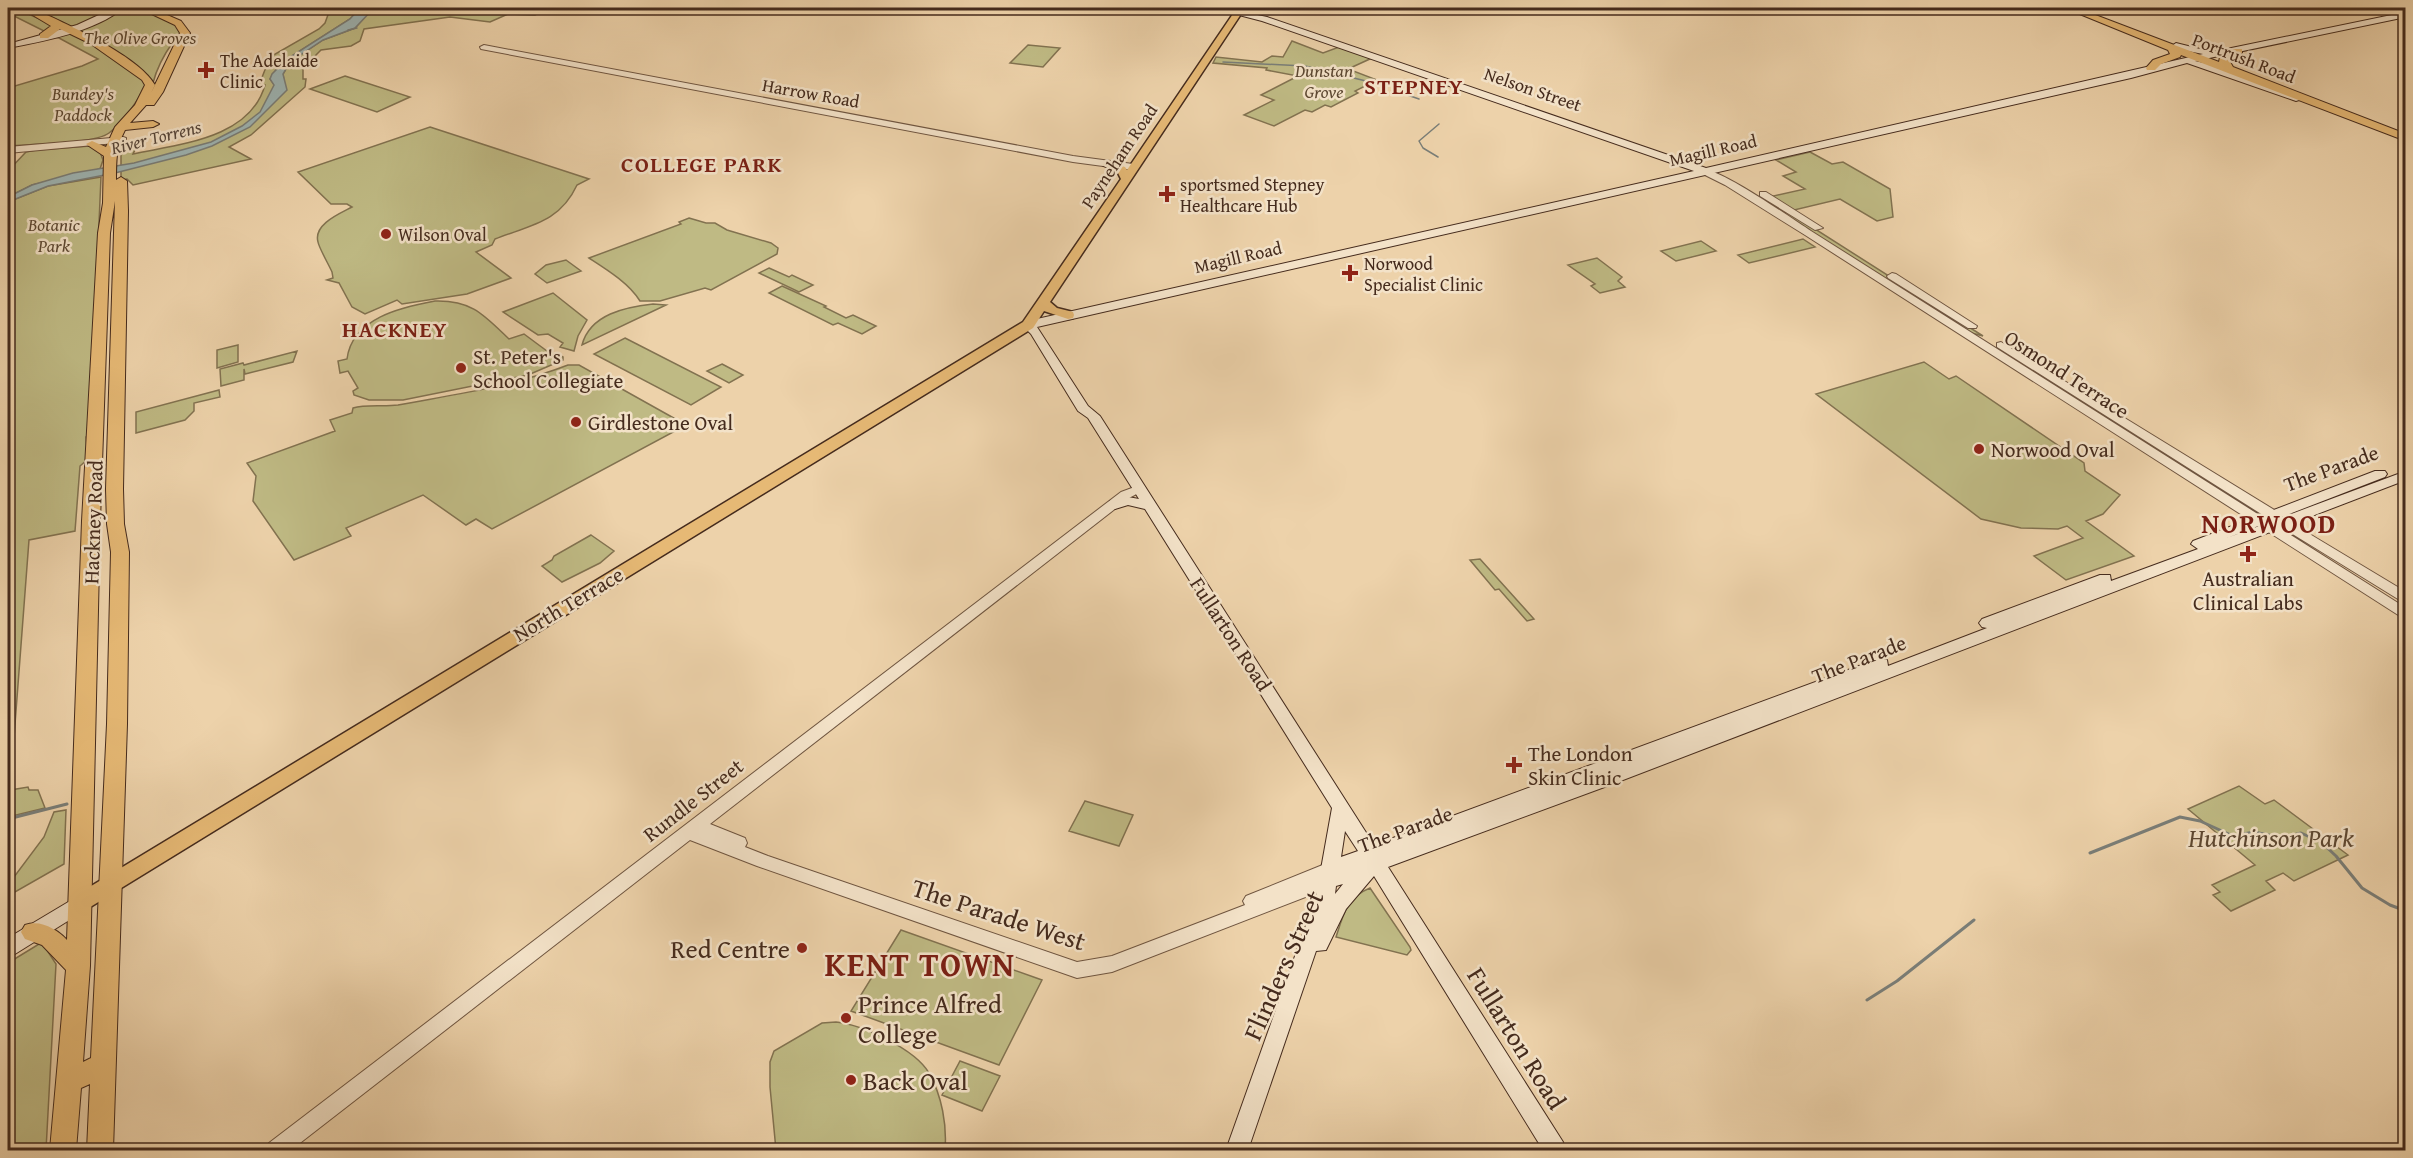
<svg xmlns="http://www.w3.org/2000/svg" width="2413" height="1158" font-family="'Gentium Book Plus',serif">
<rect width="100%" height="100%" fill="#edd2aa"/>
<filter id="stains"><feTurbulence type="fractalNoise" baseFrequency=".00333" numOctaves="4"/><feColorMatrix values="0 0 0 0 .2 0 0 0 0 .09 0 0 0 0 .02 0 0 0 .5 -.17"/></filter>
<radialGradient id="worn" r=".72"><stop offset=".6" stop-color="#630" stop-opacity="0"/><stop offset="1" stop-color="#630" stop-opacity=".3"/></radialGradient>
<path fill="#bfba84" stroke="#827250" stroke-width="1.5" d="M8,8H15L53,25L48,33L8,13Z
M33,8H116L97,19L72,27Z
M123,8C144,8 172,15 182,34L180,41L173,42C163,56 157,67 153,83L111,50L74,28Z
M340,8H360L350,19L287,59L278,67L270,79L273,83L284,81L283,74L290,62L323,40L355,28L372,9L378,8H549L535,15L508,14L490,22L450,17L364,29L360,41L351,46L321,50L303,68V79H306L305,87L251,135L229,147L251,159L133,185L127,179L121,180V153L125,152L126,146L139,142L133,154C179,144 250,139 265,85H259L270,57L319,29L325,23L329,12Z
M66,30L87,40L141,77L146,86C136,103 124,122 109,133C95,144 28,144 8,146V88L82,66L98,59L59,38L45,36Z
M1292,41L1323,53L1339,47L1372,58L1348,69L1377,80L1355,91L1358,93L1331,107L1325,105L1312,112L1305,110L1274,126L1244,115L1274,100L1261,95L1298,76L1266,70L1267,68L1213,63L1216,57L1262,62L1272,56L1283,57Z
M1028,45L1060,48L1043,67L1010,63Z
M345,76L410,97L377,112L310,89Z
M430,127L589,179L577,185C560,222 531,225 495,239L492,245L476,252L511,278L467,294L402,304L397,300L365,314L352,307L339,283L327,280L333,278L332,272C329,265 319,248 318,242C313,224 341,213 352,207L347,204H331L298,172Z
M90,146L100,152L103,160L100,169L32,185L8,197V171L26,152L36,150Z
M1810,152L1832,164L1843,162L1890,189L1893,217L1877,221L1840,199L1790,211L1769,197L1805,189L1783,176L1796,172L1776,160Z
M101,177L90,432L86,437L88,459L80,466L75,531L29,540L10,790L28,787L29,790H38L45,808L8,817V202L48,186Z
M1775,204L1779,206L1983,336L1964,331L1770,206Z
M689,218L706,223H715L727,230L771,243L778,248L777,254L711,290L705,288L660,301H640C629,283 606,269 589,258L681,224L679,222Z
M1803,239L1815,247L1749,263L1738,255Z
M1701,241L1716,251L1676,261L1661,251Z
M1597,258L1622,277L1618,281L1625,287L1600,293L1591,286L1595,284L1568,265Z
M566,260L581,271L547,283L535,274L546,265Z
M769,268L789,277L792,275L813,285L799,292L759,273Z
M782,286L826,306L824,307L846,318L853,315L876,326L862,334L838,323L833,325L769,293Z
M553,293L587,320L578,336L574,351L560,347L563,343L548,334L538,335L503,312Z
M435,301C472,300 484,315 509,339L524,334L551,354H558L563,357V360L528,375L403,400H369L354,395L353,391L358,388L348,371L340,373L338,361L347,359C352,318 402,307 435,301Z
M653,304L666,305L582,345C590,314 626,307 653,304Z
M625,338L721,387L691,405L594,354Z
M238,345V362L217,368V350Z
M297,351L293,362L245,374L244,369V380L221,386L220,369L243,363L244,365Z
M1924,362L1949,379L1956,376L2084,463L2085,471L2120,495L2103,514L2086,521L2134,556L2066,580L2034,556L2083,538L2067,526L2058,529L2021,528L1981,519L1816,394Z
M722,364L743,375L729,383L707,371Z
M568,365H579L679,421L677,430L492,529L476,519L466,525L423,495L346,528L351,536L294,560L253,501L256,476L247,463L335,431L330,420L352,413L353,408C366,404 384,407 398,405C457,394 511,387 568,365Z
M219,390L220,397L194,403V411L185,420L136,433V412Z
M591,535L614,551L600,563L562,582L542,566L552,560L554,556Z
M1480,559L1534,619L1527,621L1499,589L1495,590L1470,560Z
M2239,786L2265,804L2274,800L2348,855L2294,881L2283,873L2266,881L2275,890L2231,911L2213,895L2220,892L2212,885L2255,865L2188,809Z
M1085,801L1133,815L1119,846L1069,831Z
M66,810L64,864L8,896V885L44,837L54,812Z
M1370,888L1410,947L1411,950L1407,955L1336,937C1343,915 1347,897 1370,888Z
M901,930L1042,980L999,1065L851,1011Z
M39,944H43L56,964L46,1150H8V963Z
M836,1022C863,1025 915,1049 929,1073C942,1096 947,1125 945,1150H776L770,1087V1062L774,1051L822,1023Z
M960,1061L1000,1076L982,1111L942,1095Z"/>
<path fill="#9eb5b4" stroke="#7a7e78" stroke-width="1.5" d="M360,8H378L373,9L355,28L323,40L290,62L283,74L287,90L250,127L212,146L186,155L115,173L48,186L8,202V197L32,185L73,173L134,163L211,142L242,126L260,112L274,85L270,79L272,74L287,59L350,19Z
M439,8H524C496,14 467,16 439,8Z"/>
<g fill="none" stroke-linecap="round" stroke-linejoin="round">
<path stroke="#7a7e78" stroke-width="1.5" d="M348,30L357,28
M1223,62L1305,66L1370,82
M1393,90L1419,99
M1438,157L1423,148L1419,141L1439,124"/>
<path stroke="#7a7e78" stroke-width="3" d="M8,819L67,804
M2090,853L2180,817L2200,821L2233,836L2254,832L2283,838L2301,833L2321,842L2336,856L2362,888L2390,905L2406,911
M1867,1000L1897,981L1974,920"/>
<g stroke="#6f5540" stroke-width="2">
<path id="tertiary" d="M484,45L1073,156L1133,164L1137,167L1133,170L1073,162L481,49L480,47Z
M123,137L126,138V142L8,153V147Z
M1701,169C1719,167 1792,219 1811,231L2406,608V620L1805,235L1725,185L1701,173Z
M1760,192H1766L1823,228L1815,230L1760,196Z
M1892,273L1896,274L1977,326L1976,328H1968L1888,278L1887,276Z
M2001,342L2276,511L2277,514L2271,518L2266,517L1997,347V343Z
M1140,485L1144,486L1146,489L1129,498L710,824L745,838L747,843L745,847L768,856L1077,962L1112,956L1245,905L1243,901L1246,896L1330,862L1336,864L1338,869L1332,875L1336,881L1334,886L1112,972L1077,978L757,866L690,840L291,1150H266L269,1143L1121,492Z
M2283,518L2406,592V604L2278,525L2277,522Z"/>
</g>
<g stroke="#452b1d" stroke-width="2">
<path id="secondary" d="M114,8H123C97,31 41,42 8,48V44L77,25Z
M1212,8H1224L1267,17L1706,168L2203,54L2173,48L2172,46L2176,43L2212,52L2406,12V17L2195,61L2216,66L2299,96V100L2296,101L2187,63L2131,78L1037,327L1088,406L1100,416L1374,845L1875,660H1887L1888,666L1987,628L1982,627L1979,623L1982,619L2100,575H2110L2111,581L2198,549L2191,544L2193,541L2375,471H2385L2387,474L2385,477L2227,538L2406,471V480L1610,785L1388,867L1563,1142L1566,1150H1543L1374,876L1346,909L1326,950L1316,951L1248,1150H1226L1316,897L1332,808L1145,509L1128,505L1115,509L1108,504L1110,501L1128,497L1139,499L1088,418L1078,411L1031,334L1022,325L1028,321L1694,171L1262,21ZM1345,831L1358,851L1341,857ZM1343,884L1335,894L1336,886Z
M80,895L87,897L89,903L87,909L15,954L8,956V938Z"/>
</g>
<g stroke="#452b1d" stroke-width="3">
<path id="primary" d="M1237,8H1245L1050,302L1057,308L1073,312L1074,315L1073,318L1068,319L1044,311L1033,328L87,909L80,912L73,909L70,903L73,897L1023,322L1121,179L1117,171L1103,165L1108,162L1125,167L1127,170Z"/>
</g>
<g stroke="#452b1d" stroke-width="2">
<path id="trunk" d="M21,8H32C64,23 138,55 155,85L151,93L180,33L175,25L139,8H151L181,21L190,33L163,92L154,105H146L130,123L153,121L159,124L153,127L125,130C116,147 116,161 116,180L121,177L127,181L128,211L123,489L124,524L129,552L127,724L113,1150H87L90,1084L81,1088L76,1150H50L66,970L42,945L25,939L21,932L25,925C40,919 57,929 67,940L82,521L98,233L103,203L104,156L86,144L92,141L106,147L115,127L135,105L145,85L142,80L91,44L60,29L48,38H40V34L51,26ZM115,201L106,489L107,524L111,552L107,724L91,1058L83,1062L90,966L100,521L110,233Z
M2065,8H2077L2219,62L2220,57L2234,49H2242V53L2229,60L2233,67L2406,134V141L2181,55L2180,57L2161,64L2155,70H2147L2146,68L2153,60L2170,54L2168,50Z"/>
</g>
<use href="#tertiary" fill="#f3e2c8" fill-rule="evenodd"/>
<use href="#secondary" fill="#f3e2c8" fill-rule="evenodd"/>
<use href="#primary" fill="#e6b975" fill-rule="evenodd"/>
<use href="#trunk" fill="#e6b975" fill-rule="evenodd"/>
</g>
<g fill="#8f2418" stroke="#f3e2c8" stroke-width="2">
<path d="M203 61h6v6h6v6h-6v6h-6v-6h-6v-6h6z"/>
<path d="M1164 185h6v6h6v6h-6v6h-6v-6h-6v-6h6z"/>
<circle cx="386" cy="234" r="6"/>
<path d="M1347 264h6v6h6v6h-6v6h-6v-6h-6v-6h6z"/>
<circle cx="461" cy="368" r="6"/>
<circle cx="576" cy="422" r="6"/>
<circle cx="1979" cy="449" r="6"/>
<path d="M2245 545h6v6h6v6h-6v6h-6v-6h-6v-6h6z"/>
<path d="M1511 756h6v6h6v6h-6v6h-6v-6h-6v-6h6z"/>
<circle cx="802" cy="948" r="6"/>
<circle cx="846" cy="1018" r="6"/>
<circle cx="851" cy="1080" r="6"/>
</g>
<g text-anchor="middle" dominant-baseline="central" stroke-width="5" stroke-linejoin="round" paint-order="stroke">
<g font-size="18" font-style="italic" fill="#5d4832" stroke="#f3e2c8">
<text x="140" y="37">The Olive Groves</text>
<text x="1324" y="70">Dunstan<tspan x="1324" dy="21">Grove</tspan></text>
<text x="83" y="93">Bundey's<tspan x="83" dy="21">Paddock</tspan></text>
<text x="54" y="224">Botanic<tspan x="54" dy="21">Park</tspan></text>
</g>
<g font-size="18" fill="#452b1d" stroke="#f3e2c8">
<text transform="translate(2244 58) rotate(21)">Portrush Road</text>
<text transform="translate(1533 89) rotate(19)">Nelson Street</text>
<text transform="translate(811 93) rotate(10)">Harrow Road</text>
<text transform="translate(1713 150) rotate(-13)">Magill Road</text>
<text transform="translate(1119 156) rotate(-56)">Payneham Road</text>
<text transform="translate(1238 257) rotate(-13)">Magill Road</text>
</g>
<g font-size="18" fill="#452b1d" stroke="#f3e2c8" text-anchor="start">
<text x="220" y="60">The Adelaide<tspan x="220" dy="21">Clinic</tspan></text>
<text x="1180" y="184">sportsmed Stepney<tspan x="1180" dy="21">Healthcare Hub</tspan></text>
<text x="398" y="234">Wilson Oval</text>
<text x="1364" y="263">Norwood<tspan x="1364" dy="21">Specialist Clinic</tspan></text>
</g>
<g font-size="18" font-style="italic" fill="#57473b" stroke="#f3e2c8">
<text transform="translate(156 137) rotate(-14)">River Torrens</text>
</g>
<g font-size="21" fill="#452b1d" stroke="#f3e2c8" text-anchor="start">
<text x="473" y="356">St. Peter's<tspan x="473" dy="24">School Collegiate</tspan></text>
<text x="588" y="422">Girdlestone Oval</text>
<text x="1991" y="449">Norwood Oval</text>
<text x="2248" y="578" text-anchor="middle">Australian<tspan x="2248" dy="24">Clinical Labs</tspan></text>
<text x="1528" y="753">The London<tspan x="1528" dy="24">Skin Clinic</tspan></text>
</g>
<g font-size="21" fill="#452b1d" stroke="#f3e2c8">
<text transform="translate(2067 374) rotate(33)">Osmond Terrace</text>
<text transform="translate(2331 468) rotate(-20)">The Parade</text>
<text transform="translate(93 522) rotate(-88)">Hackney Road</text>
<text transform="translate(568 604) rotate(-31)">North Terrace</text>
<text transform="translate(1231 634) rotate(57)">Fullarton Road</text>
<text transform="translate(1859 659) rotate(-21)">The Parade</text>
<text transform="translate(693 800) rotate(-38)">Rundle Street</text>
<text transform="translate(1405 829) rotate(-20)">The Parade</text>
</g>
<g font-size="22" font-weight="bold" letter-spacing="1.5" fill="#7a1f14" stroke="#f3e2c8">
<text x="1414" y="86">STEPNEY</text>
<text x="702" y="164">COLLEGE PARK</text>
<text x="395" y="329">HACKNEY</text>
</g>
<g font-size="26" font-style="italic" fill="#5d4832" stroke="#f3e2c8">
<text x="2271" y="837">Hutchinson Park</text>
</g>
<g font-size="26" fill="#452b1d" stroke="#f3e2c8">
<text transform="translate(999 914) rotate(18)">The Parade West</text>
<text transform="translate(1283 965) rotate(-66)">Flinders Street</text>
<text transform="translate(1517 1038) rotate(58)">Fullarton Road</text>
</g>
<g font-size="26" fill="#452b1d" stroke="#f3e2c8" text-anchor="start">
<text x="790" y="948" text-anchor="end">Red Centre</text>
<text x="858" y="1003">Prince Alfred<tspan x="858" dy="30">College</tspan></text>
<text x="863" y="1080">Back Oval</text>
</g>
<g font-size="27" font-weight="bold" letter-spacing="1.5" fill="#7a1f14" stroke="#f3e2c8">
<text x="2269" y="523">NORWOOD</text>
</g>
<g font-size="33" font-weight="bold" letter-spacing="1.5" fill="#7a1f14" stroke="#f3e2c8">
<text x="920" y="964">KENT TOWN</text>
</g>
</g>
<rect width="2413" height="1158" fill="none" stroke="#edd2aa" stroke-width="30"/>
<rect x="9" y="9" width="2395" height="1140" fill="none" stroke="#452b1d" stroke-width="3"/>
<rect x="15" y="15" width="2383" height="1128" fill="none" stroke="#452b1d" stroke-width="1.5"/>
<rect width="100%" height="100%" filter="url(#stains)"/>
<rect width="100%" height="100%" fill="url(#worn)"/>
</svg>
